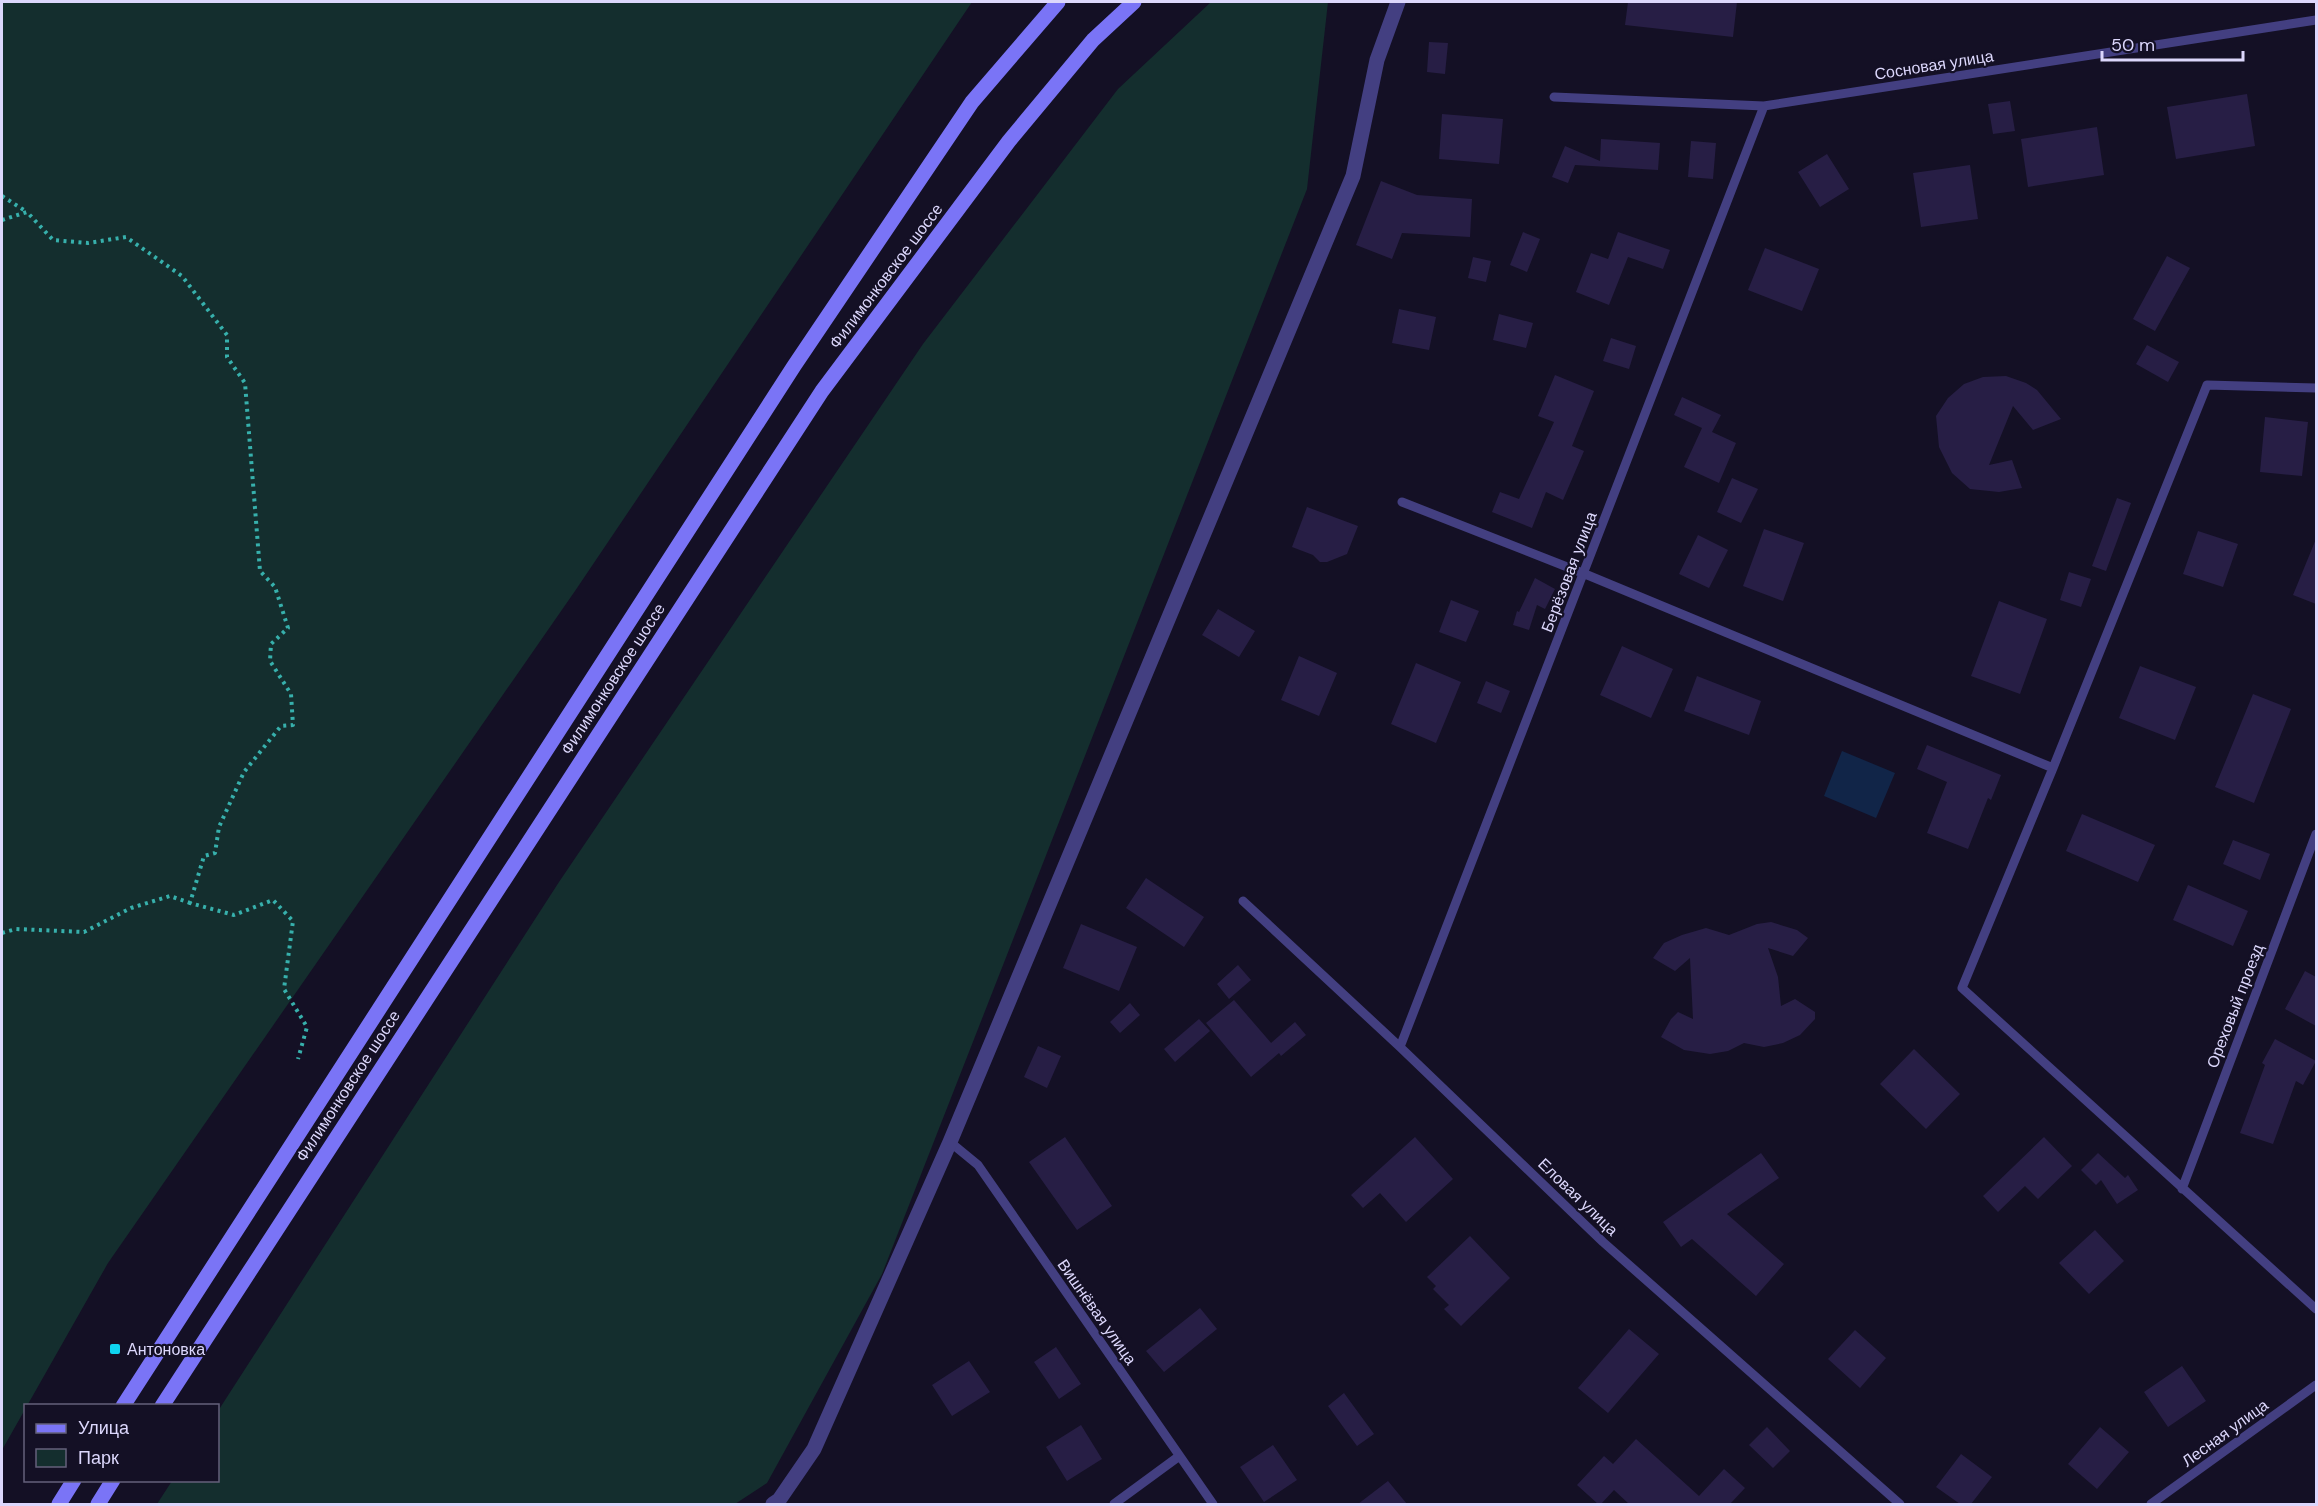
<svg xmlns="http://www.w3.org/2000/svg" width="2318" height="1506" font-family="'DM Sans',sans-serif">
<rect width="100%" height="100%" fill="#141025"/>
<path fill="#142e2e" d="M2,2H972L575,591L108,1263L2,1450Z
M1211,2H1328L1307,189L882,1274L767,1483L735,1504H157L172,1481L218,1480V1411L559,882L923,344L1118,89Z"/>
<path fill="#112548" d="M1842,751L1895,773L1876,818L1824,796Z"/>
<path fill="#271e45" d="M1628,2H1737L1733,37L1625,25Z
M1429,42L1448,43L1445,74L1427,72Z
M2247,94L2255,146L2176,159L2167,107Z
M2010,101L2015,131L1993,134L1988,104Z
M1442,114L1503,119L1499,164L1439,159Z
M2097,127L2104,175L2028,187L2021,139Z
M1601,139L1660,143L1658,170L1575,165L1568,183L1552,177L1565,146L1600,161Z
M1691,141L1716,143L1713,179L1688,177Z
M1827,154L1849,189L1820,207L1798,172Z
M1970,165L1978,219L1921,227L1913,173Z
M1381,181L1417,195L1472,199L1470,237L1402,233L1392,259L1356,245Z
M1523,232L1540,239L1527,272L1510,265Z
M1618,232L1670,250L1663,269L1628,257L1609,305L1576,292L1591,253L1608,259Z
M1765,248L1819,269L1802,311L1748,290Z
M2167,256L2190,268L2155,331L2133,319Z
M1473,257L1491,261L1486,282L1468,278Z
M1399,309L1436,317L1429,350L1392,343Z
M1499,314L1533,323L1526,348L1493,340Z
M1611,338L1636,346L1629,369L1603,361Z
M2147,345L2179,362L2168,382L2136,364Z
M1555,375L1594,391L1572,446L1584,451L1563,500L1546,492L1532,528L1492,512L1500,492L1519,499L1554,422L1538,416Z
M2006,376L2026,383L2037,390L2061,419L2033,430L2013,406L1989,465L2012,460L2022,488L1999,492L1970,489L1952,473L1939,447L1936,416L1948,398L1964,384L1983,377Z
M1682,397L1721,415L1712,432L1736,443L1719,483L1684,467L1702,428L1674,415Z
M2265,417L2308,422L2302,476L2260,472Z
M1732,478L1758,489L1741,523L1717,512Z
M2117,498L2131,503L2106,571L2092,566Z
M1307,507L1358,526L1347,554L1327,562H1320L1313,555L1292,547Z
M1764,529L1804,543L1783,601L1743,586Z
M2198,531L2238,544L2223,587L2183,574Z
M1698,535L1728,550L1709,588L1679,574Z
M2316,539V604L2293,595Z
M2069,572L2091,579L2081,607L2060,600Z
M1535,578L1555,589L1545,609L1537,605L1529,630L1513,625L1517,611L1519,612Z
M1451,600L1479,611L1466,642L1439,632Z
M1999,601L2047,619L2020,694L1971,676Z
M1218,609L1255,631L1239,657L1202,635Z
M1622,646L1673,669L1651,718L1600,695Z
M1299,656L1337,673L1319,716L1281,700Z
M1416,663L1461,682L1436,743L1391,724Z
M2140,666L2196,687L2175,740L2119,718Z
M1697,676L1761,701L1749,735L1684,711Z
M1486,681L1510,691L1501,713L1477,703Z
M2253,694L2291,709L2254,803L2215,787Z
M1927,745L2001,775L1991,800L1988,798L1968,849L1927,833L1947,782L1917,769Z
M2082,814L2155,845L2138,882L2066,851Z
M2233,840L2270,854L2260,880L2223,864Z
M1146,878L1204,917L1184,947L1126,908Z
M2188,885L2248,911L2233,946L2173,920Z
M1771,922L1797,930L1808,938L1793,956L1768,948L1778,977L1781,1006L1795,999L1815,1012V1019L1800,1035L1783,1043L1764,1047L1744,1043L1728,1051L1710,1054L1684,1050L1661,1037L1671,1019L1678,1012L1693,1019L1690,958L1675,971L1653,958L1664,943L1682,935L1706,928L1729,935L1757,924Z
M1081,924L1137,947L1119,991L1063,968Z
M1238,965L1251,980L1229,999L1217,984Z
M2305,971L2316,977V1026L2285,1009Z
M1234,1000L1278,1051L1271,1043L1295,1022L1306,1035L1281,1056L1279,1053L1251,1077L1206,1023Z
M1130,1003L1140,1015L1120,1033L1110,1022Z
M1199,1019L1210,1031L1175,1062L1164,1049Z
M2275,1039L2316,1061L2303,1085L2296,1081L2273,1144L2240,1133L2265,1065L2262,1063Z
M1038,1046L1061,1056L1047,1088L1024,1077Z
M1914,1049L1960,1094L1926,1129L1880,1084Z
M1065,1137L1112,1206L1077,1230L1029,1162Z
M1415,1137L1453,1179L1406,1222L1380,1193L1363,1208L1351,1195Z
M2044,1137L2072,1166L2038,1199L2025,1186L1998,1212L1983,1196Z
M1761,1153L1779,1178L1727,1214L1784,1264L1756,1296L1692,1239L1681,1247L1663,1222Z
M2098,1153L2125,1178L2128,1175L2138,1190L2117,1204L2101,1180L2096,1185L2081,1170Z
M2095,1230L2124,1261L2089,1294L2059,1263Z
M1470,1236L1510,1278L1461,1326L1444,1309L1449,1305L1433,1289L1436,1286L1427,1277Z
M1200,1308L1217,1329L1164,1372L1146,1351Z
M1629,1329L1659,1354L1608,1413L1578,1388Z
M1855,1330L1886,1358L1860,1388L1828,1359Z
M1056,1347L1081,1384L1059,1399L1034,1362Z
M969,1361L990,1392L952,1416L932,1385Z
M2182,1366L2206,1401L2168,1427L2144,1392Z
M1344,1393L1374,1434L1357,1446L1328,1406Z
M1081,1425L1102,1459L1067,1481L1046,1447Z
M1767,1427L1790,1451L1773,1468L1749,1445Z
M2100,1427L2129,1452L2097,1489L2068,1464Z
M1636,1439L1699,1496L1724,1469L1745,1488L1730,1504H1629L1614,1490L1601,1504H1598L1577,1485L1604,1456L1613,1464Z
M1273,1445L1297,1480L1264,1502L1240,1467Z
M1961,1454L1992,1477L1971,1504H1960L1936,1487Z
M1388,1481L1407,1504H1358Z"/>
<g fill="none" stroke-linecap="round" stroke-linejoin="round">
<path stroke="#37b0ac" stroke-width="4" stroke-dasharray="3 4.5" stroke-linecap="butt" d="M2,196L27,212
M2,220L27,212L53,240L88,243L126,237L182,276L227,335V357L245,383L260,571L275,587L288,628L271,644L270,661L291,694L293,725L281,726L244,772L219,827L215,853L204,856L190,903L234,915L273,900L293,921L284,989L307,1027L298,1059
M2,933L16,929L84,932L131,908L170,896L190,903"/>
<path stroke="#433f81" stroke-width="9" d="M1554,97L1764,106L2316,20
M2316,388L2207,385L2053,768L1962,988L2316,1309
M1402,502L1585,574L2053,768
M1243,901L1400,1047L1603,1242L1900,1504
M1400,1047L1764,106
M950,1142L978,1165L1213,1504
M2182,1189L2316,834
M1114,1504L1178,1457
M2151,1504L2316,1385"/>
<path stroke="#433f81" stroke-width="15" d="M773,1504L779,1500L814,1449L950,1142L1353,176L1377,60L1398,2"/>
<path stroke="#7a74f6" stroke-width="15" d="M123,1406L794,366L972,102L1058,2
M162,1406L822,391L1009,141L1093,40L1134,2
M59,1504L74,1480
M98,1504L113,1480"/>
</g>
<rect fill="#0fd4f0" stroke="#141025" stroke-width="2" x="109" y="1343" width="12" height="12" rx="3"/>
<g text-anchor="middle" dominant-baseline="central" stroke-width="4.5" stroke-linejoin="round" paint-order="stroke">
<g font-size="16" fill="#dcd7fc" stroke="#141025">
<text transform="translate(1934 65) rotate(-9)">Сосновая улица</text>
<text transform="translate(886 276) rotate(-53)">Филимонковское шоссе</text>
<text transform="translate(1569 572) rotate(-69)">Берёзовая улица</text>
<text transform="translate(613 679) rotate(-57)">Филимонковское шоссе</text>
<text transform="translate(2235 1006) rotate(-69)">Ореховый проезд</text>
<text transform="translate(348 1086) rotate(-57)">Филимонковское шоссе</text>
<text transform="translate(1578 1197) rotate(44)">Еловая улица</text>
<text transform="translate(1097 1312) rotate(55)">Вишнёвая улица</text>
<text transform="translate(2225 1433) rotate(-36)">Лесная улица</text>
</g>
<g font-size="16" fill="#dcd7fc" stroke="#141025" text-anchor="start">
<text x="127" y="1349">Антоновка</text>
</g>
</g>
<rect width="2318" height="1506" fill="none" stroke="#dcd7fc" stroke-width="6"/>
<rect x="24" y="1404" width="195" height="78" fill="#141025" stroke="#64607b" stroke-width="1.5"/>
<rect x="36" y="1424" width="30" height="9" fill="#7a74f6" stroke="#64607b" stroke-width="1.5"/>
<text x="78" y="1434" font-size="18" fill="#dcd7fc">Улица</text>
<rect x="36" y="1449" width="30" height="18" fill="#142e2e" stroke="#64607b" stroke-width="1.5"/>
<text x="78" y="1464" font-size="18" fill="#dcd7fc">Парк</text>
<path d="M2102 51v9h141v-9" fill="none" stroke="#dcd7fc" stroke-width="3"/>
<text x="2111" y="51" font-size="18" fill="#dcd7fc" stroke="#141025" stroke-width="4.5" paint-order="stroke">50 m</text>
</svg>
